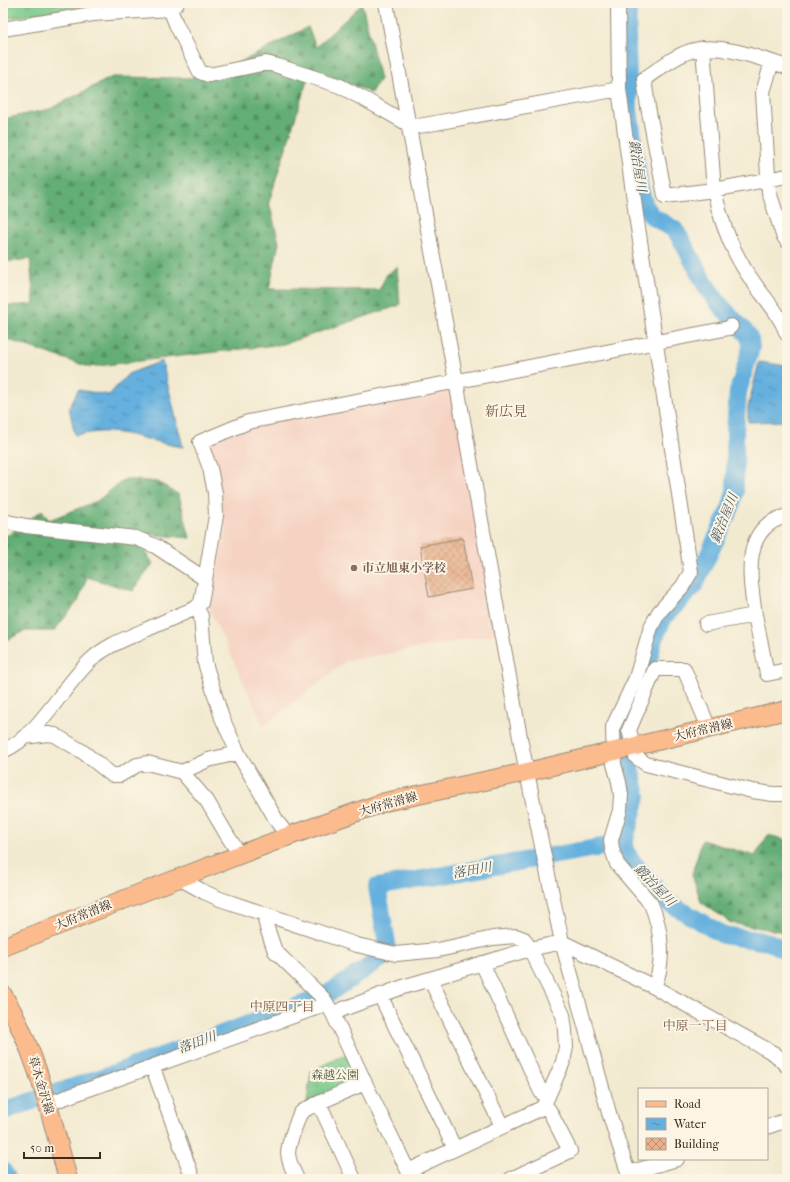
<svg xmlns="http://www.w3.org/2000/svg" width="790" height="1182" font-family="'IM FELL French Canon','Noto Serif JP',serif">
<defs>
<pattern id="grass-tufts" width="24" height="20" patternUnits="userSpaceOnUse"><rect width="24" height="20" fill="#7ac98a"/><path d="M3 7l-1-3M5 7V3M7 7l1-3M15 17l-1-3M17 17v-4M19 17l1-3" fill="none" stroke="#65a370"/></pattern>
<pattern id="forest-firs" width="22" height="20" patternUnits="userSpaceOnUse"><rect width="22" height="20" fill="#63ad76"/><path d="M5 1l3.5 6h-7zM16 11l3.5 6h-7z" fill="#538d60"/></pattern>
<pattern id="water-ripples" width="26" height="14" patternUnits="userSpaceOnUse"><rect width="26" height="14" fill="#65b0de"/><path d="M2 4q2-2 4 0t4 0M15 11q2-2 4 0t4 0" fill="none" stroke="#548fb3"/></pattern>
<pattern id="building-cross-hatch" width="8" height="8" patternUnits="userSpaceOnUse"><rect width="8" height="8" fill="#e9b08b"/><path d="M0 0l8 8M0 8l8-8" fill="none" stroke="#be8f71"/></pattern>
</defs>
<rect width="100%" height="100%" fill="#fcf5e5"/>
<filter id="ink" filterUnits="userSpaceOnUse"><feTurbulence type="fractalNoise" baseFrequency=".025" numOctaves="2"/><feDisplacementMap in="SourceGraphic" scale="8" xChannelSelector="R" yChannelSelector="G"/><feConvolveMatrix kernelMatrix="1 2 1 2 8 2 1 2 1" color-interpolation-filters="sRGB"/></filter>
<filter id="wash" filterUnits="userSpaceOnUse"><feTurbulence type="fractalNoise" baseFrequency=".012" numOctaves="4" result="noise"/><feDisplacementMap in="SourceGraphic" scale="16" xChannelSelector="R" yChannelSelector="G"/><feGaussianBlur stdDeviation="0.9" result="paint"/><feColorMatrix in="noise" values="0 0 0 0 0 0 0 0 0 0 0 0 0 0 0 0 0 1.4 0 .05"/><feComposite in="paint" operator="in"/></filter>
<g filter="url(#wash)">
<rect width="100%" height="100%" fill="#f2ead0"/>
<path fill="#f5d2c2" d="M456,381L502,633L346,661L264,726L209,608L226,529L208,442L248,425Z"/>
<path fill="url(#grass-tufts)" stroke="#5a7a54" d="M3,3H102L3,19Z
M346,1054L356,1075L354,1082L307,1104L311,1071Z"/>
<path fill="url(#forest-firs)" stroke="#4f6c4a" d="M362,4L380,79L371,93L311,68L269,202L279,243L269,289L379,290L387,274L397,267L400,305L284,344L89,367L3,338V306L34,304L30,259L3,262V119L50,109L112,77L191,78L239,63L308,27L316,47Z
M125,479L158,482L179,495L190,538L135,533L153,564L133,591L87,577L78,601L54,631H25L3,642V536L8,535L42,510L49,520L97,501Z
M768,835L787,840V933L785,932L731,923L701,902L692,874L702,840L755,856Z"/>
<path fill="url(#water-ripples)" stroke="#506d7e" d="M162,361L183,447C159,444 133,433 109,432C98,431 86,434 75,435L69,408L78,390L109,395L128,374Z
M759,362L787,366V421L748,422V407Z"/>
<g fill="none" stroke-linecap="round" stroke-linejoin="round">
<path stroke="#65b0de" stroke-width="18" d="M628,3L627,46L629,110L640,190L645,206L652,216L675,230L682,241L705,284L719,304L748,335L750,340L751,348L738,392L735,431V491L731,507L694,586L664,617L654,639L645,673L622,724L625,754L632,775L637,796L624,843L626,851L631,860L669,903L723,935L769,942L787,951
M387,943L377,887L624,843
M3,1111L120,1071L306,1003L329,993L382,958
M3,1171L8,1179"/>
</g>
<g id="blocks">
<path fill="url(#building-cross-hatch)" d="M463,538L472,589L429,597L420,546Z"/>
</g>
</g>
<g filter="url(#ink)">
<use href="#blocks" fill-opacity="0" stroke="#968a77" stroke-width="1"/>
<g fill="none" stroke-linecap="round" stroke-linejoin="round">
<g stroke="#968a77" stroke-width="16">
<path id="minor" d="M386,3L456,381L521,743L543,851L562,942L609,1113L630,1179
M618,3L619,89L636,215L691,572L682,587L659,612L651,627L636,678L613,727L614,764L619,782L621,795L620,810L611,840L612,849L617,864L651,904C662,930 665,962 654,987
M170,9L176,24L200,72L209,75L266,63L278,66L340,86L373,104L408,124L419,126L619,89
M3,29L93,14L170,9L177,3
M703,48L714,190L665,196L648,107L644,79C659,69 674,56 691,51C720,42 759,58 787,67
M772,62L763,92L769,192L783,235L787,241
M787,176L714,190C721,223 733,255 754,283C766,300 780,314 787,334
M3,521L26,526L136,538L155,546L205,579
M196,608L201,616L205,663L222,718L238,753L278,823L282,828L286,837
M755,615L767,674L787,670
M706,624L755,615C750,579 740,527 787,516
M709,728L684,669H655L629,730L636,757L646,764L752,791L773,794H787
M24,737L48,734L55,735L83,752L112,775H120L137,765L147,763L182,772L208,760L238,753
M3,751C39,736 63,685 92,659C106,646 125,639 143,631C161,623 179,615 196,608L201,603L216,516L215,493L210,468L200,442L248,422L729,328L731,326
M182,772L207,801L227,835L240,855
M179,878L204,892L220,899L357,945L396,954L438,950L493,938L516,936L524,939L530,949L562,942L654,987L775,1054L787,1066
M264,914L267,928L275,951L323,998L327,1004
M482,963L541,1092L547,1097
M430,979L502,1126
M380,995L455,1149
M333,1014L343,1009L403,987L530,949L563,1015L565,1030L566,1047L563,1062L544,1105L549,1110L570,1151L511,1179
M153,1068L193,1179
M319,1103L354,1179
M47,1104L327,1004L333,1014L365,1083L412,1179
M767,1127L787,1120
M408,1171L542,1108L544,1105
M628,1173L677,1159
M297,1179C285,1155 286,1152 295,1127C297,1123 298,1116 301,1113C307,1106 354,1088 365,1083"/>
</g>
<g stroke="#968a77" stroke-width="20">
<path id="major" d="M3,947L179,878L286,837L385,802L527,772L787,710
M3,995C37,1051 51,1117 68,1179"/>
</g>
<use href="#minor" stroke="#fff" stroke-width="14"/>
<use href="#major" stroke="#fbbb8d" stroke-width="18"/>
</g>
</g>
<circle fill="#8d6e63" stroke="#fcf5e5" stroke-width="1.5" cx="354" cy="568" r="4"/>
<g text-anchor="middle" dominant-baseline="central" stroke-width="4" stroke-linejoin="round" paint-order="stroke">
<g font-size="12" font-weight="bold" fill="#785e54" stroke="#fcf5e5" text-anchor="start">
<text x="362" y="568">市立旭東小学校</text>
</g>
<g font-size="12" fill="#3b2a1e" stroke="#fcf5e5">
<text transform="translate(703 730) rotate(-13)">大府常滑線</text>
<text transform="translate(388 804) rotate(-16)">大府常滑線</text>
<text transform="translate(83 915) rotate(-22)">大府常滑線</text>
<text transform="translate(41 1085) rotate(73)">草木金沢線</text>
</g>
<g font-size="12" fill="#4e5a3e" stroke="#fcf5e5">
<text x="335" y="1075">森越公園</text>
</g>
<g font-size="13" font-style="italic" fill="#4a5961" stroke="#fcf5e5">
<text transform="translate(638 166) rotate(81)">鍛治屋川</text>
<text transform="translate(724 518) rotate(-68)">鍛治屋川</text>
<text transform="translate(472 870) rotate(-10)">落田川</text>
<text transform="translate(655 885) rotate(46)">鍛治屋川</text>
<text transform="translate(197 1042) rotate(-20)">落田川</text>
</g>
<g font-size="13" fill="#785944" stroke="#fcf5e5">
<text x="282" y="1006">中原四丁目</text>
<text x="695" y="1025">中原一丁目</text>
</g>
<g font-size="14" fill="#785944" stroke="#fcf5e5">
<text x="506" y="411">新広見</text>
</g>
</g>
<rect width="790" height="1182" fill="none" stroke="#fcf5e5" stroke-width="16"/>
<rect x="638" y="1088" width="130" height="72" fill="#fcf5e5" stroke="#afa495"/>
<rect x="646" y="1101" width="20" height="6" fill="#fbbb8d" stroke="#afa495"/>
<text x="674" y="1108" font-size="12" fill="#3b2a1e">Road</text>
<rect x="646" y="1118" width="20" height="12" fill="url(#water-ripples)" stroke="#afa495"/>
<text x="674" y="1128" font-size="12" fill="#3b2a1e">Water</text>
<rect x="646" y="1138" width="20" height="12" fill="url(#building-cross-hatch)" stroke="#afa495"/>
<text x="674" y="1148" font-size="12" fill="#3b2a1e">Building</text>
<path d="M24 1152v6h76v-6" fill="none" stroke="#3b2a1e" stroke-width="2"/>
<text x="30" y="1152" font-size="12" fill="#3b2a1e" stroke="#fcf5e5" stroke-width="3" paint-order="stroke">50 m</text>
</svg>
